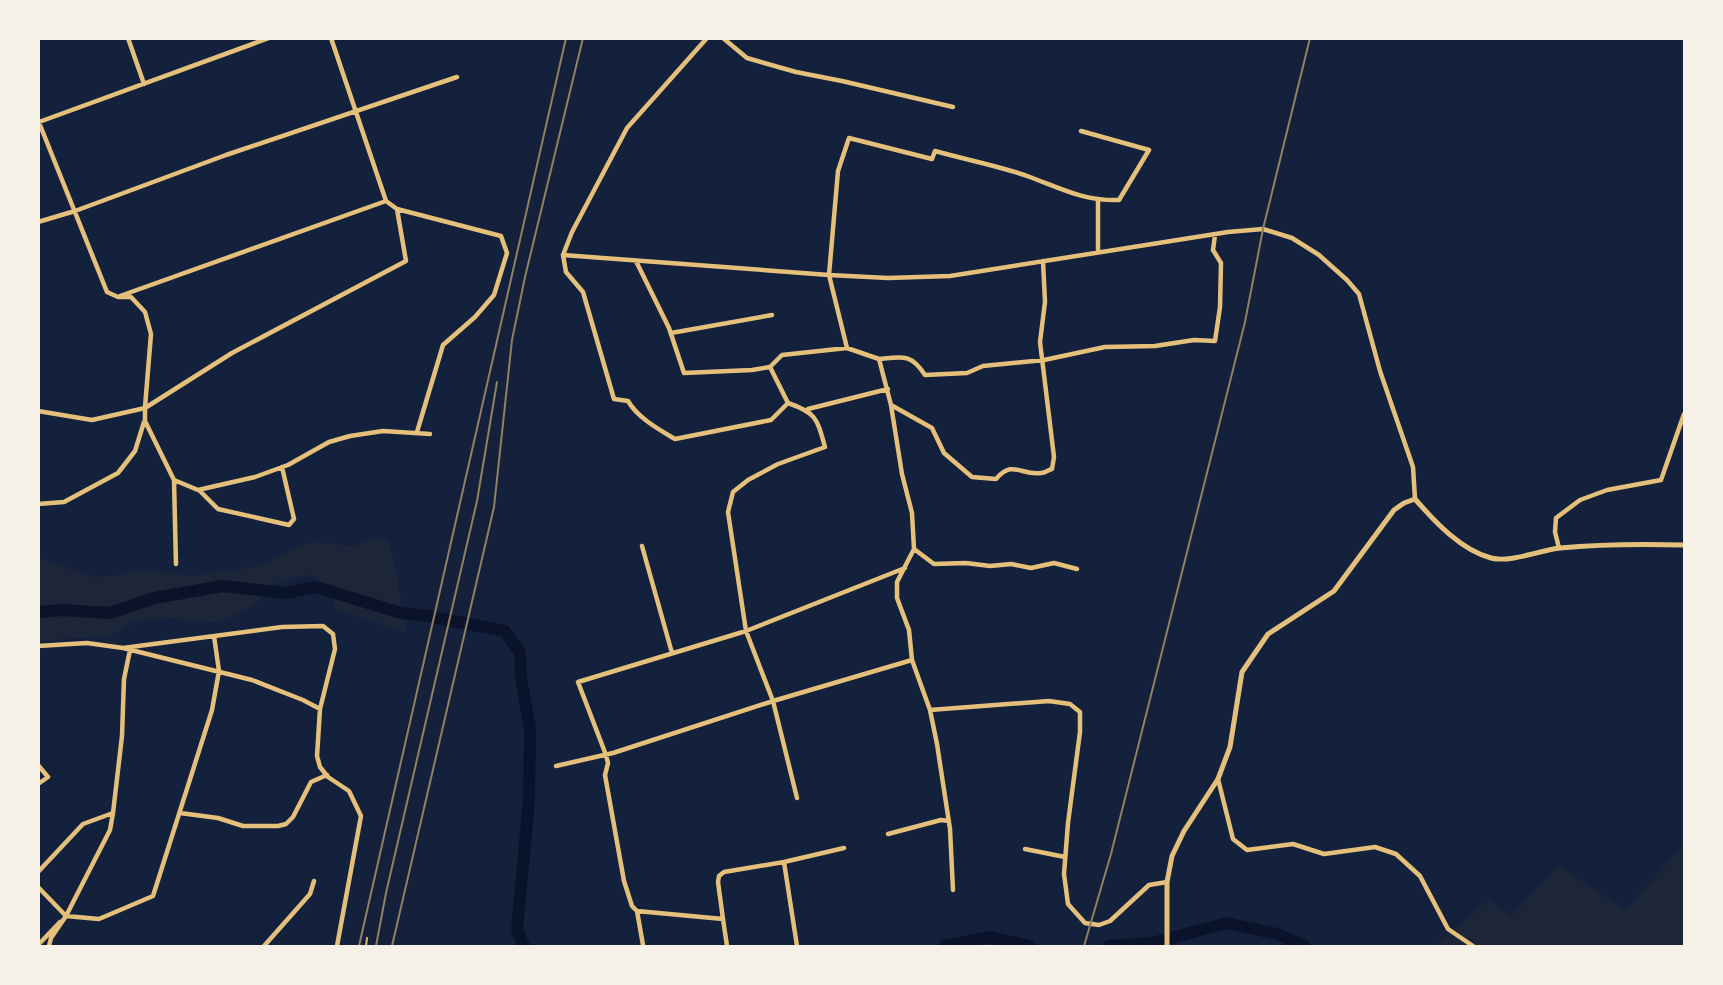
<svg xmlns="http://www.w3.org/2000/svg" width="1723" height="985" font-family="Overpass,sans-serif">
<rect width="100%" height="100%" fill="#14213d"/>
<path fill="#1d2539" d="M372,539L388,541L394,560L406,632L336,609L328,586L315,577L306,575L270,585L254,605L224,621L203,623L178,618L145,619L135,621L111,636L39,641V558L94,577L113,576L139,569L192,576L259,566L307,543L318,542L348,546L357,545Z
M1684,843V946H1434L1489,900L1511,916L1558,866L1627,910Z"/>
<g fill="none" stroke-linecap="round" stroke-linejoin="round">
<path stroke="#0b132b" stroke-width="12" d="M38,612L62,610L110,613L154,598L223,586L286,593L316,587L401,613L427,616L505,631L520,653L521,678L530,728L529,800L517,930L524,946
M945,946L990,937L1030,946
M1109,946L1152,943L1227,923L1277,934L1305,946"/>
<path stroke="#e5c07b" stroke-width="2" d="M366,946L367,938"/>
<path stroke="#e5c07b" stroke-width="4.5" d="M128,38L144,84
M331,38L386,201
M723,38L747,58L796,72L842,81L953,107
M38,120L107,292L118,297H131L145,312L151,334L145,407
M39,122L269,38
M386,201L397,209L501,236L507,253L494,295L475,317L443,345L417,432
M1098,201V252
M38,222L75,211L226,155L457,77
M563,255L829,275L888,278L950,276L1228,232L1263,229L1292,238L1319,255L1347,280L1359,294L1380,371L1413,467L1415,499
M563,255L566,272L583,292L614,399L628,401C638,418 658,429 675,439L771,420L788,403
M563,255L572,232L627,128L707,38
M636,261L669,328L684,373L752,370L770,367L782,355L847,348L879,359L891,405L902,474L912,513L914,549L897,582V598L909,630L912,660L930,710L937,744L950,829L953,890
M120,296L386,201
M671,333L772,315
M847,348L829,275L838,171L849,138L932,159L935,151C967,160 1000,166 1030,177C1062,189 1084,201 1119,200L1149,150L1081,131
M879,359C902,357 911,353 925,375L967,373L983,366L1044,360L1105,347L1155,346L1194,340L1215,341L1220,307L1221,263L1213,250L1215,235
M770,367L788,403
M788,403C817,413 817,419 825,447L778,464L748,480L733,492L728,512L746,631L773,701L797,798
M891,405L932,428L944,453L972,477L996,479C1013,459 1021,476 1041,473C1045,473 1048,470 1052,469L1054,457L1040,342L1045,302L1043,261
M145,408L232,353L406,261L397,209
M808,409L888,389
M38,411L92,420L145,408V421L174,480L176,564
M174,480L198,490L255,477L288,465L329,442L350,436L383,431L430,434
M199,490L218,509L289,525L294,519L282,467
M38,504L64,502L118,473L135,451L144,422
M642,546L672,653
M1559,548L1555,532L1556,518L1580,500L1607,490L1661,480L1684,414
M914,549L934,564L966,563L990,566L1011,564L1031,568L1054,563L1077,569
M38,646L87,643L123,648L252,680L303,700L320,709
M123,648L282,627L323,626L333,634L335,649L320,709L317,756L320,767L328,777L349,791L361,816L337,946
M930,710L1049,701L1070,704L1080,712V732L1068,823L1064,874L1068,904L1085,923L1099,925L1110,921L1149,885L1167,882
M38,765L48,777L38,784
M556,766L613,753L773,701L912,660
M1218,779L1233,839L1247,850L1293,844L1324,854L1375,847L1396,854L1420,876L1448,929L1473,946
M180,813L218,818L243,826H278L286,824L293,817L311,782L327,775
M888,834L941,820L949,821
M1025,849L1065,857
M784,862L797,946
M38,872L83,824L113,813L122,736L124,679L130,650
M38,887L66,916L110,830L113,813
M637,911L723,919L718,882L719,876L724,872L784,862L844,848
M723,919L727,946
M38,945L60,922
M643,945L637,911L632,906L624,881L605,775L608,763L606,755L578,682L746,631L905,568
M49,946L51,938L66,916L99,919L153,896L212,710L219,671L214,636
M264,946L310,894L314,881"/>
<path stroke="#e5c07b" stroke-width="5" d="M1167,946V882L1172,856L1184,831L1218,779L1230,747L1242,672L1268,634L1334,591L1394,510L1404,503L1415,499C1435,522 1461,550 1491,558C1510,563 1541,550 1560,548C1602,544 1643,544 1684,545"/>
<path stroke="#918062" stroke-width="2" d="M359,946L566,38
M376,946L386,893L477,501L497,382
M392,946L494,507L512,340L525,277L583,38
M1084,946L1111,854L1245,322L1263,229L1310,38"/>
</g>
<rect width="1723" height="985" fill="none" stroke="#f6f1e7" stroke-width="80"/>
</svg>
